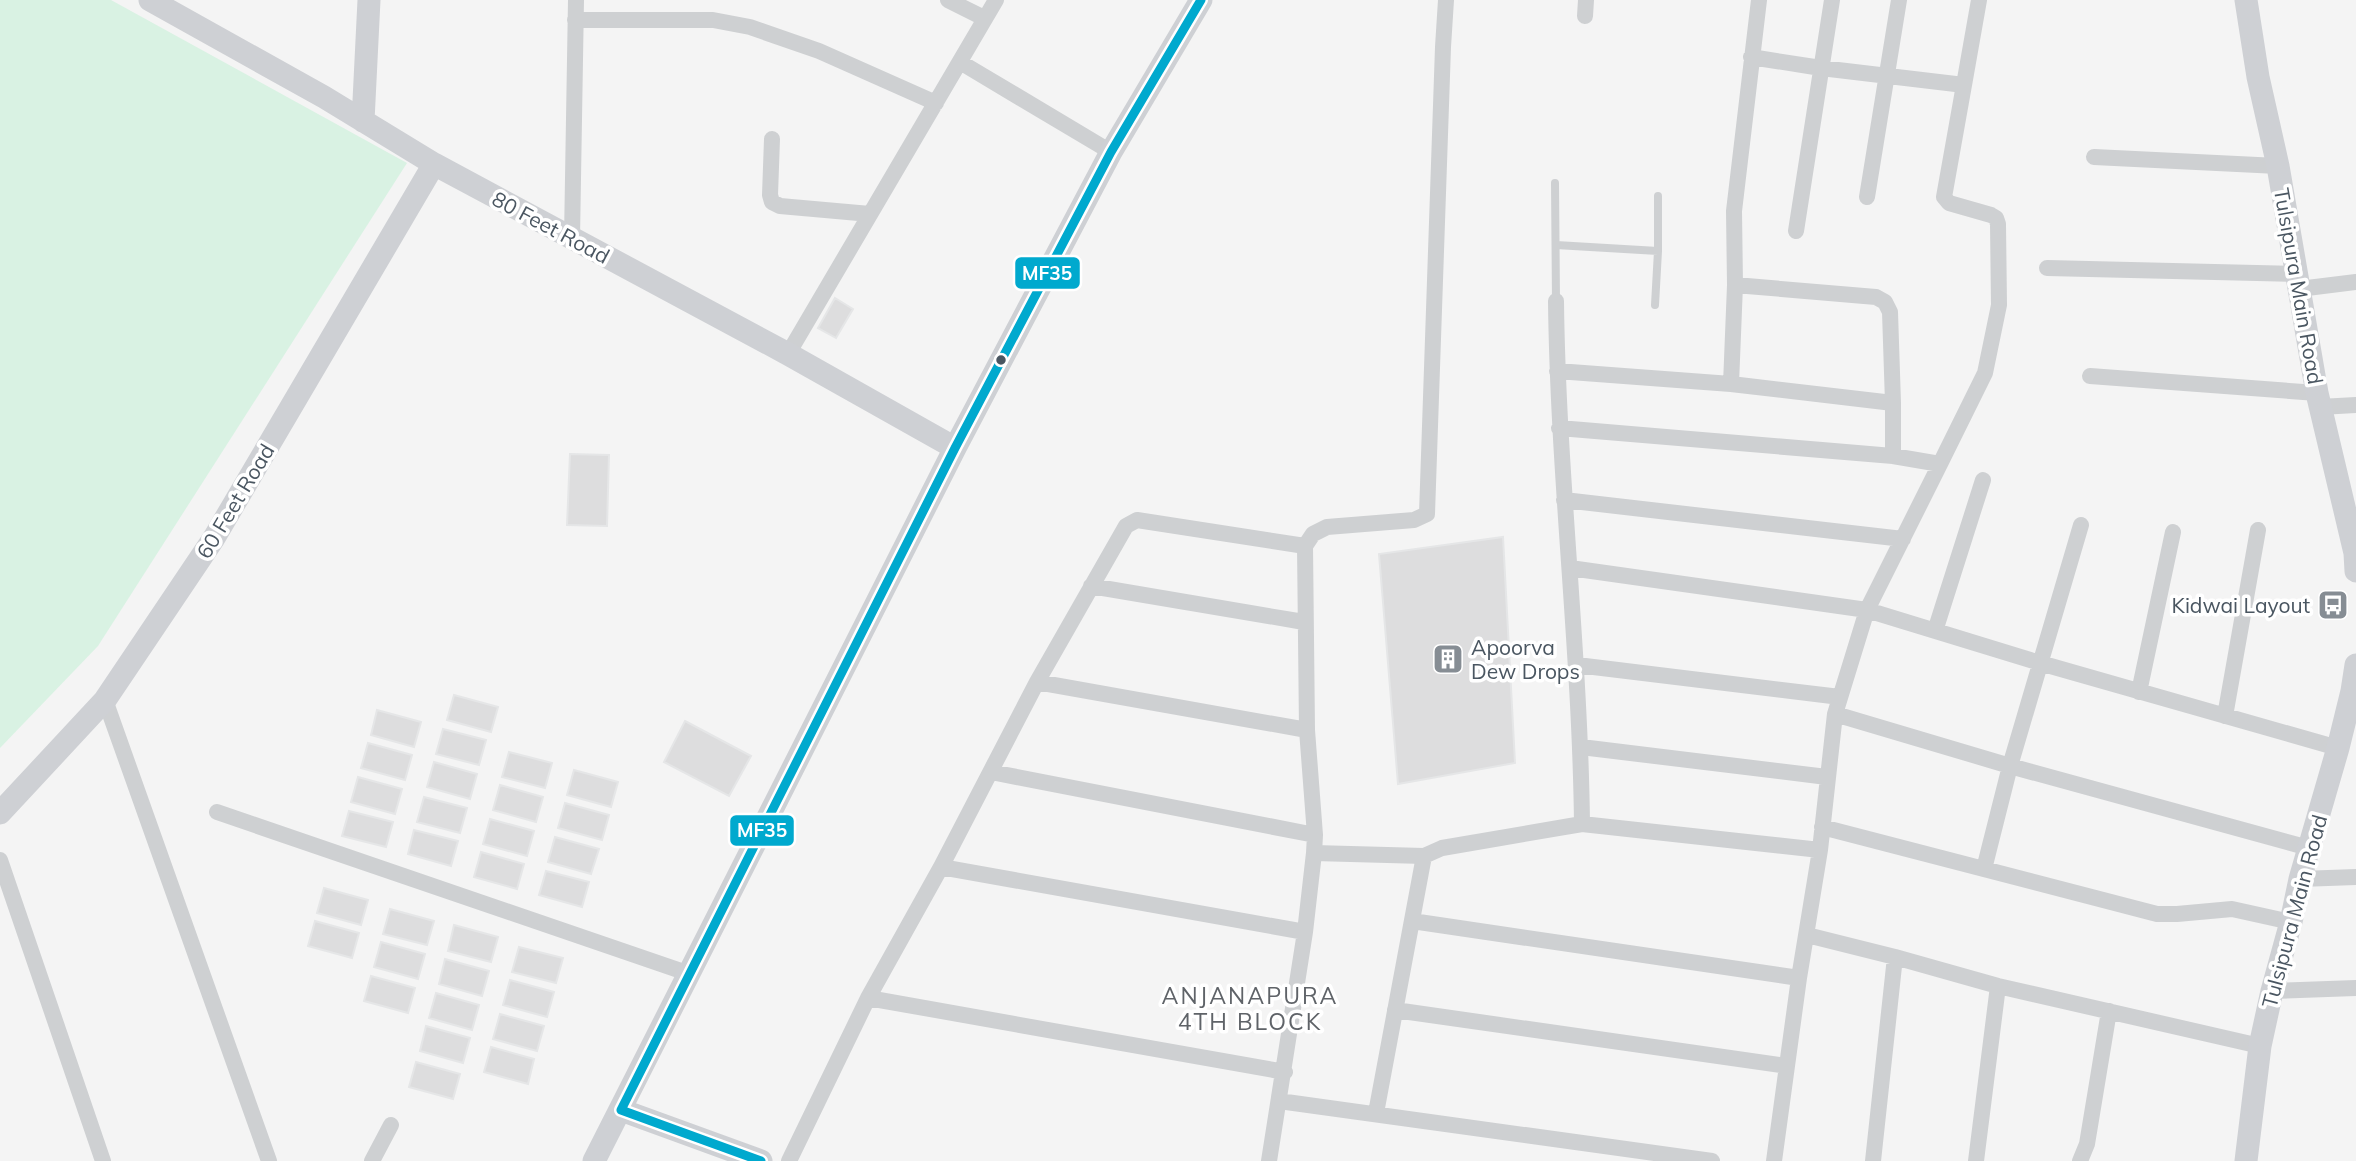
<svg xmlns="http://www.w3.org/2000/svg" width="2356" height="1161" font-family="Mulish,sans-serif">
<rect width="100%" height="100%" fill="#f4f4f4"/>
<path fill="#d9f2e3" d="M0,0H111L407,163L98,646L0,748Z"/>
<path fill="#ddddde" stroke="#e5e6e7" stroke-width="2" d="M835,298L853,309L836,338L818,328Z
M570,454L609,455L607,526L567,525Z
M1503,537L1515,763L1398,784L1379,554Z
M454,695L498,707L491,732L447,720Z
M377,710L421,722L414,747L371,735Z
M685,721L751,756L729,796L664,762Z
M443,729L486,740L479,765L436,754Z
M368,743L412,755L405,780L361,768Z
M509,752L552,763L545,788L502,777Z
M434,762L477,774L470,799L427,787Z
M574,770L618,782L611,807L567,795Z
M358,777L402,789L395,814L351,802Z
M500,785L543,797L536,822L493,810Z
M424,797L467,808L460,833L417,822Z
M565,803L609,815L602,840L558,828Z
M349,811L393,822L386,847L342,836Z
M490,819L534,831L527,856L483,844Z
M414,830L458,841L451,866L408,854Z
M555,837L599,849L591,874L548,862Z
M481,852L524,864L517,889L474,877Z
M546,871L589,882L582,907L539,895Z
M324,888L368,900L361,925L317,913Z
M390,909L434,921L427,945L383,934Z
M315,921L359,933L352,958L308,946Z
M454,925L498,937L491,962L448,951Z
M381,942L425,954L418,979L374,967Z
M519,947L563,958L556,983L512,972Z
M445,959L489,971L482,996L439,984Z
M371,976L415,988L408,1013L364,1001Z
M510,980L554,992L547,1017L503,1005Z
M436,993L479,1005L472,1030L429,1018Z
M500,1014L544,1026L537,1051L493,1039Z
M426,1026L470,1038L463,1063L420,1051Z
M491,1047L534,1059L528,1084L484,1072Z
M416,1062L460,1074L453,1099L409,1087Z"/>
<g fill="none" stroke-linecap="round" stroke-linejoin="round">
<path stroke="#ced0d2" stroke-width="8" d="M1555,183L1556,301
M1556,245L1658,251
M1655,305L1658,251V196"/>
<path stroke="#ced0d2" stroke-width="16" d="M948,0L984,18
M1585,16L1586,0
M575,20H713L750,27L819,51L936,103
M1751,57L1821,68L1964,85L1944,197L1949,203L1991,215L1996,218L1998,224L1999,305L1985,373L1940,464
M960,62L1111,152
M1964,85L1979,0
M772,139L770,195L772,202L780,206L870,214
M2094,157L2278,166
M1867,197L1899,0
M1796,231L1832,0
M572,238L576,0
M2047,268L2297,274
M1735,285L1876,297L1885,302L1890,312L1893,403
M2299,289L2356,282
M788,354L996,0
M1557,371L1731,384L1893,403V456
M2090,376L2317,393
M1731,384L1735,285L1734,211L1759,0
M2320,407L2356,405
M1559,428L1893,456L1940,464L1867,610L1835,714L1820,850L1799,978L1774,1161
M1564,500L1903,539
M1570,568L1867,610L2040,663L2338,748
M1091,586L1304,622
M1935,631L1983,480
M1577,665L1840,697
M1037,682L1307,730
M2139,692L2173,532
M105,700L269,1161
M1835,714L2010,766L2309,848
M2225,716L2258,530
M1581,747L1827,777
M991,772L1315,835
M217,812L690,974
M1582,824L1820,850
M1822,827L2157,914H2177L2232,909L2291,922
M1314,853L1424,856L1442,848L1582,824C1580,649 1558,476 1556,301
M0,860L103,1161
M941,867L1305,932
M1984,869L2010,766L2081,525
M2300,879L2356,877
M1412,921L1799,978
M1807,935L1895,957L1998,986L2260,1046
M2272,991L2356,988
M868,998L1285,1072
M1395,1010L1787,1066
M1279,1101L1712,1161
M1376,1113L1424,856
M372,1161L391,1125
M789,1161L868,998L941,867L1037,682L1126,526L1137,520L1305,546
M1269,1161L1305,932L1314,853L1315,835L1307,730L1305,546L1313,534L1327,527L1414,520L1427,514L1443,47L1446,0
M1873,1161L1895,957
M1976,1161L1998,986
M2080,1161L2087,1144L2109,1011"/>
<path stroke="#ced0d4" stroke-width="23" d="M150,0L324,97L434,164L788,354L955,448
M2246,0L2258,77L2278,166L2317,393L2355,553L2356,571
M363,121L369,0
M0,813L105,700L214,538L434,164
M621,1110L761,1161
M594,1161L955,448L1111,152L1201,0
M2246,1161L2260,1046L2272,991L2291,922L2300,879L2338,748L2352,691L2356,665"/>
<g stroke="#fff" stroke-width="14">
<path id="bus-1" d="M621,1110L955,448L1111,152L1201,0
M621,1110L761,1161"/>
</g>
<use href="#bus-1" stroke="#00a9ce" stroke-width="9"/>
</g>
<defs>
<g id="bus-square" transform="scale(1.575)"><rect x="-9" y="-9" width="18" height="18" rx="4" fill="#868d94" stroke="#fff"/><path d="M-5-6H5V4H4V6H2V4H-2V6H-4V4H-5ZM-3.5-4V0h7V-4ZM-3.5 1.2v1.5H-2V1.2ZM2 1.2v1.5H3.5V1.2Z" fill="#fff"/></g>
<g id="building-square" transform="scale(1.575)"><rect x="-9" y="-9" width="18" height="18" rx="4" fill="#868d94" stroke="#fff"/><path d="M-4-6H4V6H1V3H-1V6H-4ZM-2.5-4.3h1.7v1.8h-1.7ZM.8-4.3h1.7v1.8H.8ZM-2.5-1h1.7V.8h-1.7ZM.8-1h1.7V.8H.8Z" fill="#fff"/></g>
</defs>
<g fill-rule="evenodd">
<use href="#bus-square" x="2333" y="605"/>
<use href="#building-square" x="1448" y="659"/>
</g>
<circle fill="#4a5661" stroke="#fff" stroke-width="2.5" cx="1001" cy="360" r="6"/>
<g text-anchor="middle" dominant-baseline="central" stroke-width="7" stroke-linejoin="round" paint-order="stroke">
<g font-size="21" fill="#4a5661" stroke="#fff">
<text transform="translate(551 227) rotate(28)">80 Feet Road</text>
<text transform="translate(2299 286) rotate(80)">Tulsipura Main Road</text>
<text transform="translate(235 501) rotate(-59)">60 Feet Road</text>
<text transform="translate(2294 911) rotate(-75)">Tulsipura Main Road</text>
</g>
<g font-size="21" fill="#4a5661" stroke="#fff" text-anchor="end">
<text x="2310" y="605">Kidwai Layout</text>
<text x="1471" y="647" text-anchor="start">Apoorva<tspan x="1471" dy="24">Dew Drops</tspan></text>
</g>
<g font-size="23" letter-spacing="2" fill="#5f6368" stroke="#fff">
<text x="1250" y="995">ANJANAPURA<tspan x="1250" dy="26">4TH BLOCK</tspan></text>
</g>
</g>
<g stroke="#fff" stroke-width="2.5">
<rect x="1014" y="256" width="67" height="34" rx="7" fill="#00a9ce"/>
<rect x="729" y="814" width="66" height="33" rx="7" fill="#00a9ce"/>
</g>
<g font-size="19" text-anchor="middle" font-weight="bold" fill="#fff">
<text x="1047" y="280">MF35</text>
<text x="762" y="837">MF35</text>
</g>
</svg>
